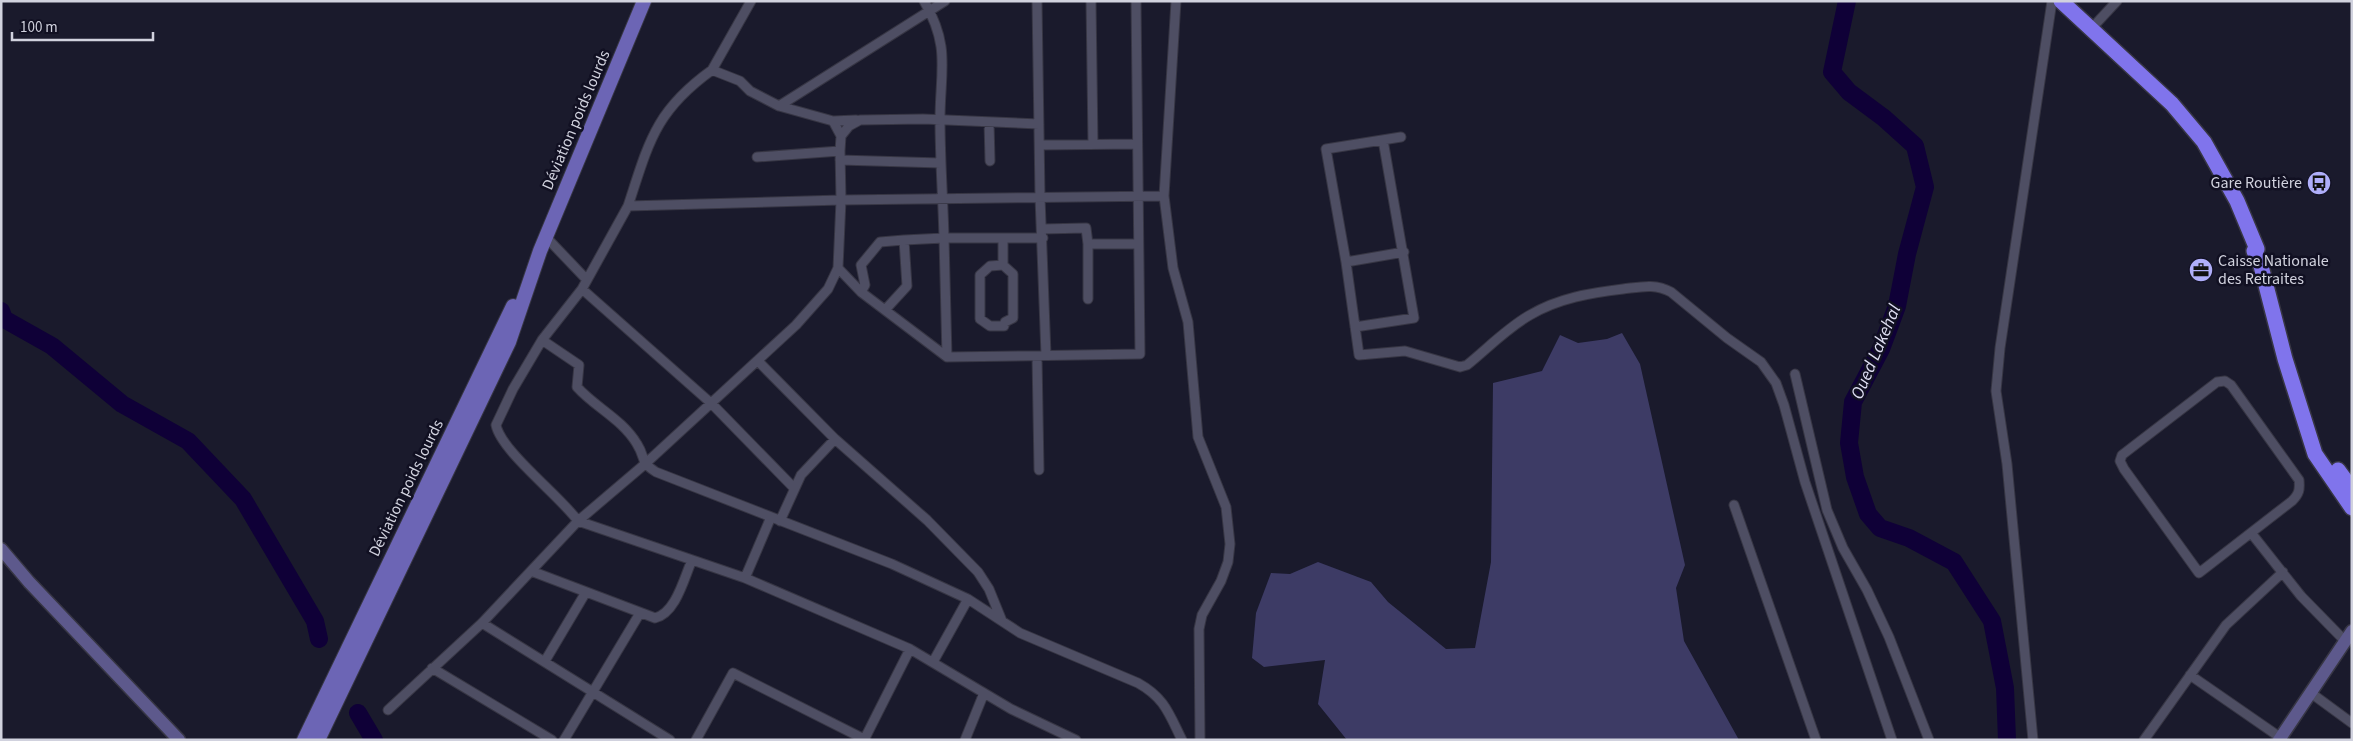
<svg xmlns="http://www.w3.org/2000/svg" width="2353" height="741" font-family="'Source Sans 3',sans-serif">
<rect width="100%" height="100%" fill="#1a1a2c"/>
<path fill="#3d3b65" d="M1622,333L1640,364L1685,565L1676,588L1684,641L1739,740H1347L1318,704L1325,660L1264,667L1252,658L1256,613L1271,573L1290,574L1318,562L1371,582L1388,602L1446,649L1475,648L1491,562L1493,383L1542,371L1560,335L1578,343L1607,339Z"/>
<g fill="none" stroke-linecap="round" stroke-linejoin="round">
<path stroke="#0f0037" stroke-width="18" d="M1847,1L1832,72L1849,92L1884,118L1915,146L1925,187L1907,254L1897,306L1881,349L1853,402L1849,443L1855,477L1868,514L1880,528L1909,538L1954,562L1992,621L2005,688L2007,740
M1,311L4,319L52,346L122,404L188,441L243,499L315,621L319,639
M358,713L374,740"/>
<g stroke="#373644" stroke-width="11">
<path id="street" d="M1037,1L1040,197L1046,355
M1091,1L1093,144
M1176,1L1164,196L1173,268L1188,322L1198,437L1226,507L1230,544L1228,562L1221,581L1202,615L1199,629L1200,740
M2091,29L2117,1
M712,70L751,1
M779,106L833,121L856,120
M989,122L990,161
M841,136L849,126L860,120L923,119L1039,124
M1401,137L1326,149L1346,262L1359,355L1405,351L1460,367L1467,365C1488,348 1507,328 1530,315C1559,298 1590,293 1623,289C1640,287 1655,283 1671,292L1727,338L1761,362L1776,383L1784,405L1805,482L1892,740
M1040,145L1137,144
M840,151L841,200L838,268L861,292L947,357L944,238H1043
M757,157L840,151L841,136L833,121
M840,160L941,163
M628,206C649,142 655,111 712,70L740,81L750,91L779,106L945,1
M1042,229L1086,228L1088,244
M546,237L587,280
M1003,239V265L1013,274V318L1005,322L1004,326H990L980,319V275L990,266L1003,265
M904,240L944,238C943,199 940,159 940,120C940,71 951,47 924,1
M1346,262L1404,252
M582,289L712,404L794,488
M861,292L865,285L861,265L880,242L904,240L907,286L885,310
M1088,299V244H1138
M1355,327L1414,318L1383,140
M542,340L579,365L577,387C596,408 622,419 637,444C646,458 639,461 656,472L892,564L968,599L1020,633L1138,683C1165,698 1169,714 1182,740
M1037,356L1039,470
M947,357L1140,354L1136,1
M758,361L835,439L927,520L978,572L989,589L1002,621
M1795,374L1827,510L1843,548L1867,590L1889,637L1929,740
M2225,381L2231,385L2299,480C2300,490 2299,494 2292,501L2199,573L2124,469L2120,461L2122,455L2217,382Z
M1734,505L1816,740
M780,521L801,475L835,439
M2252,534L2301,596L2346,642
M531,571L655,618C676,613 684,578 692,560
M745,578L771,517
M482,623L670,740
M545,661L586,592
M933,662L968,599
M432,668L552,740
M2190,675L2281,738
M2311,693L2352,723
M388,710L482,623L578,521L645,464L796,325L828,289L838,268
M564,740L640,613
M696,740L733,673L866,740
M864,740L910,649
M965,740L984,693
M1076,740L1011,709L910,649L745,578L578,521C559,495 501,451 496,425L513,389L542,340L582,289L628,206L841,200L1164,196
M2033,740L2007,464L1996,391L2000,348L2052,1
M2144,740L2226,625L2283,572"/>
</g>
<g stroke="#373644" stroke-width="15">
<path id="secondary" d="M1,549L29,582L179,740
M2279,740L2352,631"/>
</g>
<g stroke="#373644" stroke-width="16">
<path id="primary" d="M304,740L513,306
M318,740L509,342L540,251L644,1"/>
</g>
<g stroke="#373644" stroke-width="18">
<path id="highway" d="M2061,1L2172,104L2204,142L2237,201L2257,249L2254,251L2261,266L2285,359L2315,454L2352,508
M2338,470L2352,489"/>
</g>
<use href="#street" stroke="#4e4e63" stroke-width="9"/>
<use href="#secondary" stroke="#5d598c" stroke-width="12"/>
<use href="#primary" stroke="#6c65b5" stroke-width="14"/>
<use href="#highway" stroke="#8074ec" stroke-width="15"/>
</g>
<defs>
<g id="bus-disc" transform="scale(1.25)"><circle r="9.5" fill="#afaefa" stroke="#111022"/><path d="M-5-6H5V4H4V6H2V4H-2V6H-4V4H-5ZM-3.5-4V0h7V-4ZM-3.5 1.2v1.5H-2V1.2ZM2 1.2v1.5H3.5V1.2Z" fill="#111"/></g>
<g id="office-disc" transform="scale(1.25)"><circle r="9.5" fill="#afaefa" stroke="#111022"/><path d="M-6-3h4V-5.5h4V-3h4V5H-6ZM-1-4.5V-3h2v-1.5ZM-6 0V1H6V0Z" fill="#111"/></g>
</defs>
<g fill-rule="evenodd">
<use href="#bus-disc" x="2319" y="183"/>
<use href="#office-disc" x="2201" y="270"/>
</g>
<g text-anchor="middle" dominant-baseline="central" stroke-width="5" stroke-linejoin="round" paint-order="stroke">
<g font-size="16" fill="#d1d2de" stroke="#111022">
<text transform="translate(576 120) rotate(-67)">Déviation poids lourds</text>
<text transform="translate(406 488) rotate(-64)">Déviation poids lourds</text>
</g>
<g font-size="16" fill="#d1d2de" stroke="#111022" text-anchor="end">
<text x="2302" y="183">Gare Routière</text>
<text x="2218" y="261" text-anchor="start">Caisse Nationale<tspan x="2218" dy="18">des Retraites</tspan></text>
</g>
<g font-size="18" font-style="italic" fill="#dedef2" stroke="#111022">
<text transform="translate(1876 352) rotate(-67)">Oued Lakehal</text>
</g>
</g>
<rect width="2353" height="741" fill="none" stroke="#d1d2de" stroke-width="5"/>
<path d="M12 32v8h141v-8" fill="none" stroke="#d1d2de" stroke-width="2.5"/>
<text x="20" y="32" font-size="15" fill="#d1d2de" stroke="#111022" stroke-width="4" paint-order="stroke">100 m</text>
</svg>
